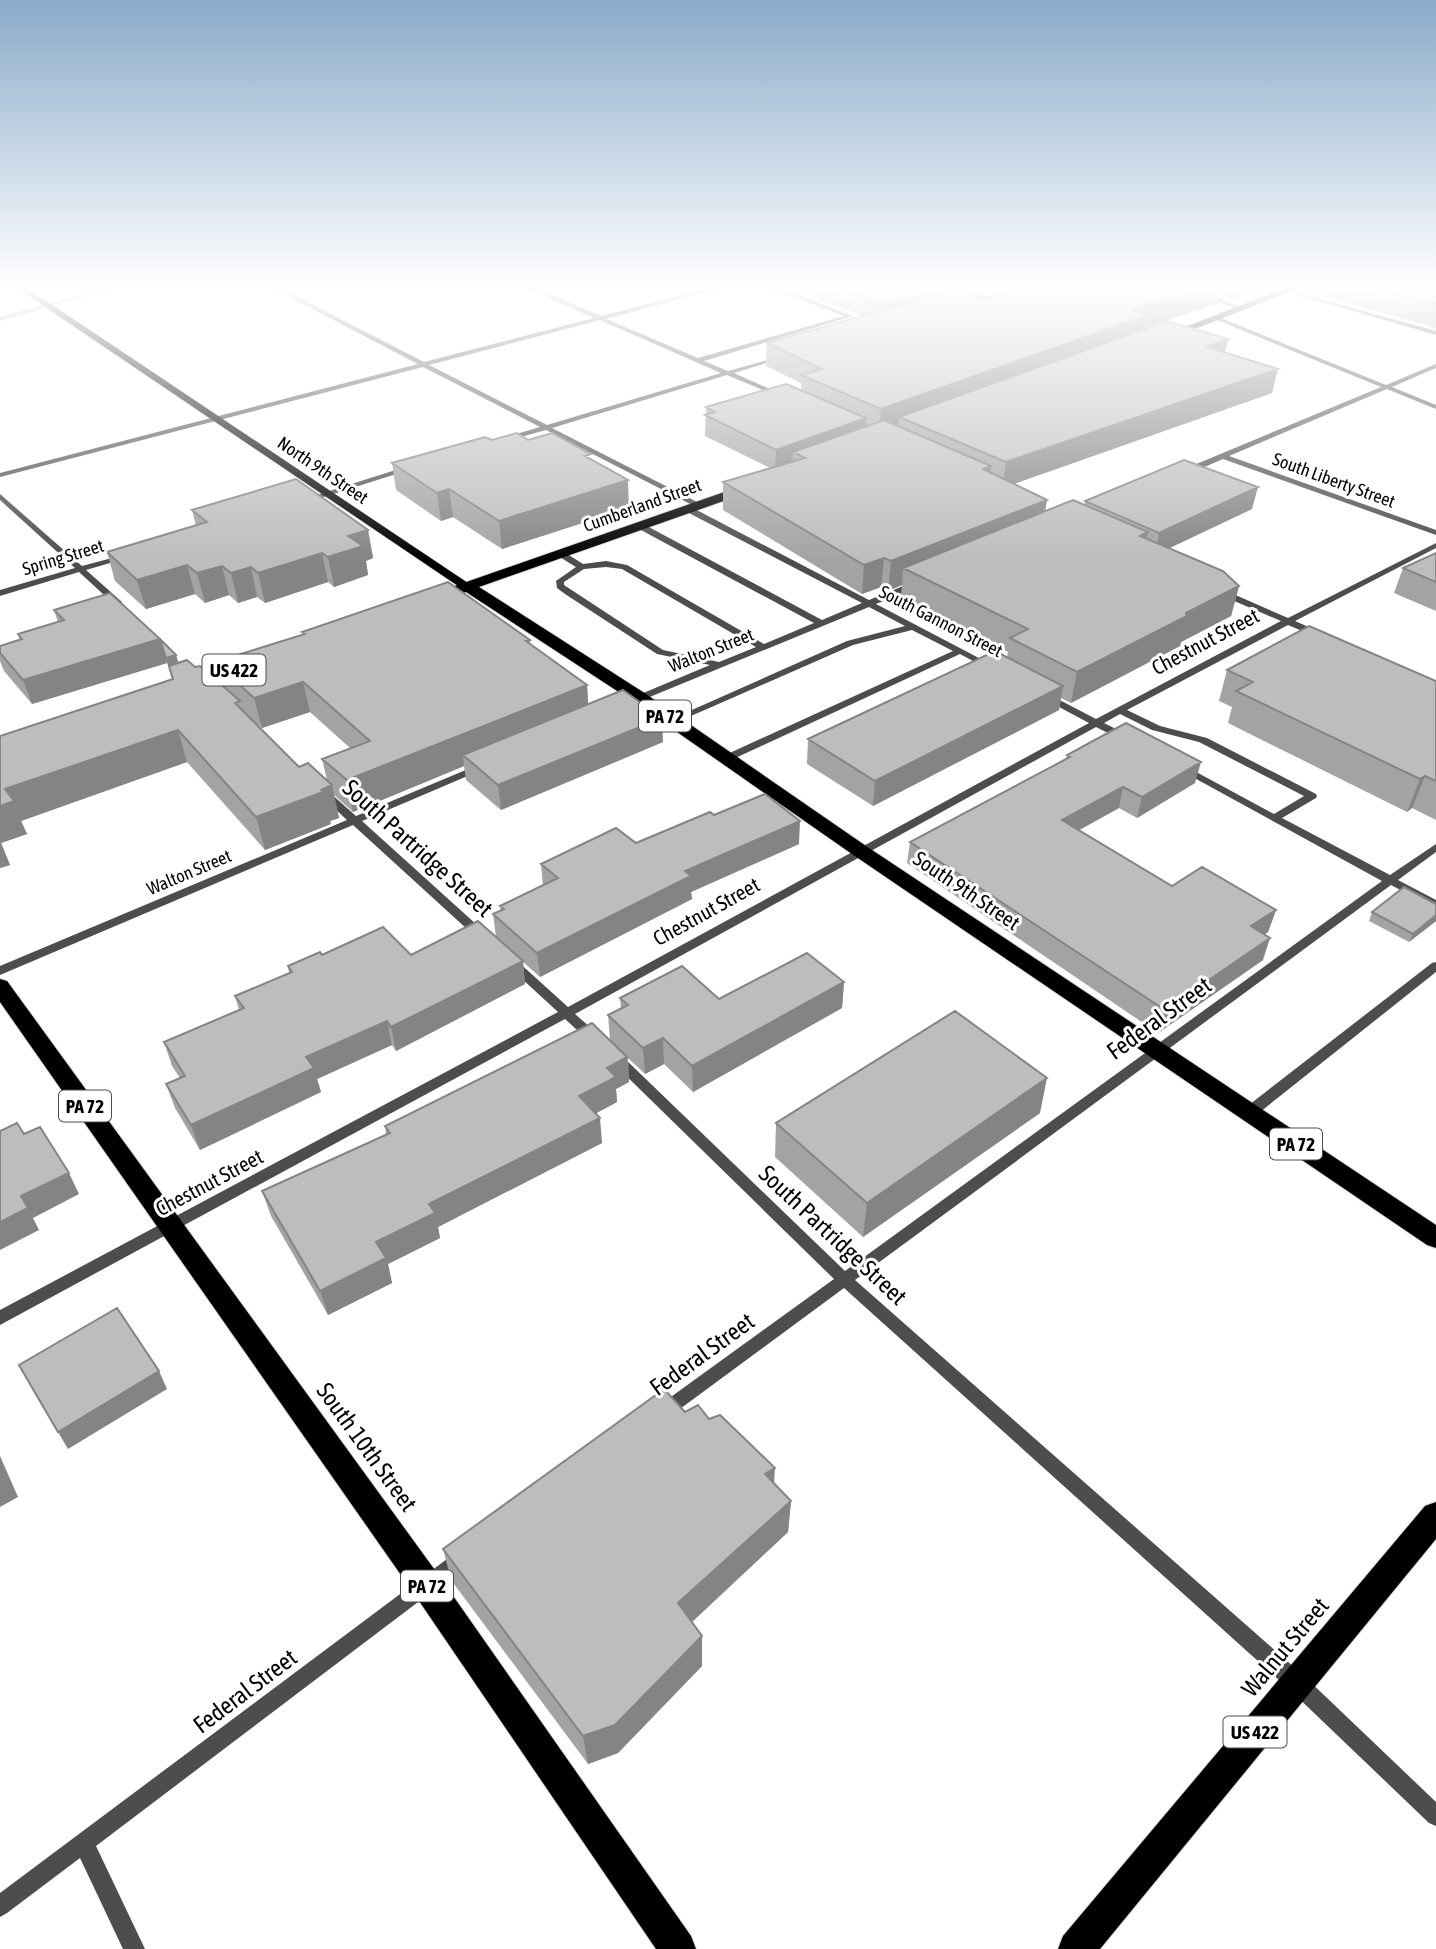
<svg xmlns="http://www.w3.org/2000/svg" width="1436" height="1949" font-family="'Asap Condensed',sans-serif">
<rect width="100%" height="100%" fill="#fff"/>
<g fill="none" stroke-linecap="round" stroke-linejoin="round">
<path fill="#9b9b9b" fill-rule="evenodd" d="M105,288H114L0,321V317Z"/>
<g stroke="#dbdbdb" stroke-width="1">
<path id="major" d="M17,288H27L474,587L464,590Z"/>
</g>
<g stroke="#dbdbdb" stroke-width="2">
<path id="highway" d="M1285,288H1300L1166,340L1157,338Z
M750,483L755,484V490L479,587L646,694L866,846L1436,1225V1248L1427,1245L852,854L634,702L466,592L434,602L427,598L429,595Z
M0,979L7,981L437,1573L691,1936L696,1949H656L415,1595L0,1002Z
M1436,1502V1539L1100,1949H1058L1063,1936L1425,1506Z"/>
</g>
<path fill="#4d4d4d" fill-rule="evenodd" d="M272,288H280L424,362L594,318L526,288H535L601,316L709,288H720L606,319L698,358L844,316L770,288H780L853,316L704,361L728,371L782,356V358L734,373L781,394V396H777L727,375L552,428L701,504L702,506L698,508L546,430L503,442V438L540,427L423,367L0,477V473L418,364ZM600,320L721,373L547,425L429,365Z
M956,288C967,288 974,294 985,296C995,297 1012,288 1025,288L966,306L964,303L980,298Z
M1184,288H1193L1243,308L1238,309Z
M1287,290L1436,331V335L1287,292Z
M1212,316H1216L1386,385L1436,364V368L1392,387L1436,405V409L1387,389L1229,456L1436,530V535L1223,459L1188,474H1182V470L1381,387L1212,318Z
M405,467L412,469L308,502L301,500Z
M0,494L82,566L127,554V558L86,570L122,602V606H116L79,572L0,596V590L75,568L0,500Z
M685,507H691L869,600L913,582H919V586L876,604L996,667L994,669H988L960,654L731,760H723V756L953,651L912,630L853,645L675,723L672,724L667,721L847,641L905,626L869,607L635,703H629V699L710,665L657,654L565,594L557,588L556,581L576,567L558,556V552H564L583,564L606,561L627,565L764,644L814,623L639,529V525H645L822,620L862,603L685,511ZM606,567L622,569L756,647L719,662L663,650L564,585V582L584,569Z
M1436,543V548L1295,621L1320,632V636H1314L1288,625L1127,710L1160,726L1207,738L1316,794L1317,796L1316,798L1282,818L1390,875L1436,844V852L1398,880L1436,900V909L1391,885L855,1280L1303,1675L1436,1802V1826L1429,1823L1289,1689L844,1288L669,1417L663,1419L657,1417L655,1412L657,1407L834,1279L613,1063L611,1060L613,1057H623L845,1271L1382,881L1178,769L1183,766L1187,767L1274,814L1304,796L1199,742L1152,730L1120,714L1104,723L1128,735V739H1120L1096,727L575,1014L599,1035L600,1038L599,1041H589L565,1019L0,1325V1310L558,1012L508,966L506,963L508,960H516L568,1007L1089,723L1044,699V695H1050L1096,719L1281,621L1218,594V590H1224L1288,618Z
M480,764L484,765V769L362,821L487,934L489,937L487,940H479L353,825L0,975V966L347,820L321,796L320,794L321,792H329L356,816Z
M1436,962V972L1255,1116H1245L1243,1112L1245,1108L1432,963Z
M461,1550L467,1553L470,1559L467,1565L96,1846L145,1949H123L80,1858L7,1913L0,1917V1893L455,1553Z"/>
<use href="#major" fill="#000" fill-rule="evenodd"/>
<use href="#highway" fill="#000" fill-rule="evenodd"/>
</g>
<path fill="#a3a3a3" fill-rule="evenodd" d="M789,288H937L939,289L938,294L984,300L1024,288H1263L1229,300L1219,295L1217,304L1146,327V328L1228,339L1225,352L1272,393L1014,484L1047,500L1045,511L1085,505V501L1252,509L1169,548L1239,586L1231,616L1181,642L1180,646L1071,703L1061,698L1059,710L873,806L807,764L808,739L1007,657L1008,652L901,597L902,585L888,591L881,587L862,594L723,510V482L770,468L705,436L706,407L801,390V383L766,366L767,343L863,316Z
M1301,288H1436V328L1301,290Z
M492,440H528L592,460L629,508L502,549L453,517L441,521L396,490L392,463Z
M192,510L368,530L373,558L366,561L368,575L334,587L328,582L265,603L257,597L238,603L229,595L205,603L195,594L146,609L115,581L107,552L196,526Z
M1436,553V611L1394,593L1403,568Z
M54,610L160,639L167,663L32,704L4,671L0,661V646L20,640L18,634L58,622Z
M302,632L530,640V645L587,685L588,704L663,742L501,810L466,780L464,766L353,812L334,795L339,818L330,821L331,824L265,850L187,762L21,821L27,834L1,843L10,865L0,868V736L172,679L160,639L176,655L178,662L195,667L220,684L215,662L303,635ZM310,712L350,748L322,759L327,780L299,767L248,716L262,728Z
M1227,670L1436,681V820L1412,808L1407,812L1228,723L1232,707L1219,701Z
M1067,755L1195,783L1137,818L1119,808L1078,830L1172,886L1276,910L1268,932L1264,934L1263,960L1158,1033L907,863L910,842L1066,759Z
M714,815L799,844L691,892L692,899L540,977L523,962L525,984L396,1051L392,1045L317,1079L321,1092L200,1150L175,1108L166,1084L180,1078L172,1066L164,1042L239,1010L235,996L289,973L288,966L322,955H411L496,937L493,914L501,910L500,906L543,886L541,864L636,843Z
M1436,904V921L1409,942L1369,921L1372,912Z
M844,982L842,1008L693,1092L664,1064L645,1074L628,1058L629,1082L616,1089L617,1102L595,1114L602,1143L438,1227L440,1238L388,1264L392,1283L328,1315L271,1216L262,1191L386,1135L385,1126L610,1040L608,1015L621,1008L620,998L719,999Z
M1040,1113L863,1237L775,1157L776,1123Z
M685,1412L709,1419L791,1501L788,1532L692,1622L702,1636V1666L618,1753L588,1764L451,1580L443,1549Z"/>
<path fill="#848484" d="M1202,288H1220L1217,304L1146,327L1144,337L899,417L898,427L879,434L881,409L1132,310Z
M1232,288H1263L1229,300Z
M939,289L937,307L880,322L881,304Z
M1228,339L1222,362L1207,347Z
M1278,369L1272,393L1002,488L1006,462Z
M866,418L865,439L805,458L793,452L792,465L775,471L776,450Z
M991,466L988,493L983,469Z
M628,480L629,508L502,549L499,521Z
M1258,487L1252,509L1155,555L1159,533Z
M449,489L453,517L441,521L437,493Z
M1047,500L1042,528L903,568L902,585L888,591L891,561Z
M368,530L373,558L366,561L368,575L334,587L328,557L348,536Z
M1148,532L1142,561L1140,536Z
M322,553L328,582L265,603L258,573Z
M884,558L881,587L862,594L864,565Z
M187,565L195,594L146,609L137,580Z
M222,566L229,595L205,603L197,573Z
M251,567L257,597L238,603L231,573Z
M1239,586L1231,616L1181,642L1180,646L1071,703L1077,672Z
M160,639L167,663L32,704L23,680Z
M176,655L183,679L173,682L166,658Z
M303,682L310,712L262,728L254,698Z
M587,685L589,715L463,755L464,766L353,812L347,780Z
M1063,686L1059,710L873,806L875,781Z
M662,718L663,742L501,810L498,785Z
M178,730L187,762L21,821L27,834L1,843L10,865L0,868V806L5,789Z
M1201,762L1195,783L1137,818L1142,797Z
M1425,776L1412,808L1407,812L1420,779Z
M332,785L339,818L330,821L331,824L265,850L256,817Z
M1123,787L1119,808L1058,842L1062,820Z
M800,821L799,844L691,892L692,899L540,977L537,953L685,871Z
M1276,910L1268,932L1244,948L1251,926Z
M1436,915V921L1409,942L1413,934Z
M1270,938L1263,960L1158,1033L1165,1010Z
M523,961L525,984L396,1051L391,1027Z
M844,982L842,1008L693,1092L692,1066Z
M387,1021L392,1045L317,1079L321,1092L200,1150L191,1125L306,1057Z
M663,1038L664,1064L645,1074L643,1048Z
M627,1057L629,1082L616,1089L617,1102L581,1121L579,1096L607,1068Z
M1047,1078L1040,1113L863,1237L867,1203Z
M600,1118L602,1143L438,1227L440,1238L388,1264L392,1283L328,1315L320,1291L376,1242L429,1204Z
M69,1173L79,1194L33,1218L39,1230L0,1250V1222L21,1196Z
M159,1371L167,1389L68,1449L58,1432Z
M0,1456L18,1497L0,1507Z
M775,1468L773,1500L765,1474Z
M791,1501L788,1532L679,1634L678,1603Z
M702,1636V1666L618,1753L588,1764L583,1736Z"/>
<path fill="#bdbdbd" stroke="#848484" stroke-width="2" d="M838,288H937L939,289L881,304Z
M1024,288H1202L1132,310L1148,315L881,409L801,375L822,369L767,343L953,290L984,300Z
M1379,288H1436V304Z
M1167,321L1228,339L1207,347L1278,369L1006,462L899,417Z
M786,384L866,418L776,450L705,415L715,412L706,407Z
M884,420L991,466L983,469L1047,500L891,561L884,558L864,565L723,482L805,458L793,452Z
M517,433L528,440L552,433L591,454L585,456L628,480L499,521L449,489L437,493L392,463L485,437L492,440Z
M1184,460L1258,487L1159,533L1085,501Z
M296,479L368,530L348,536L363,546L328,557L322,553L258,573L251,567L231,573L222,566L197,573L187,565L137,580L107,552L207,522L192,510Z
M1073,500L1148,532L1140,536L1223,571L1239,586L1186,613L1187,616L1077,672L1010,638L1028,629L903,568Z
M1436,553V582L1403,568Z
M448,582L530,640L526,641L587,685L347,780L322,759L370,741L303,682L254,698L215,662L305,634L302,632Z
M110,593L160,639L23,680L0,653V646L22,639L18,634L64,620L54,610Z
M1309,626L1436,681V781L1425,776L1420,779L1236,691L1253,682L1227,670Z
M160,639L176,655L166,658Z
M995,651L1063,686L875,781L808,739Z
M187,660L195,667L200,666L240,701L235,703L299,767L308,763L332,785L321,790L323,792L256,817L178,730L5,789L14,801L0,806V736L173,679L169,666Z
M623,690L662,718L498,785L463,755Z
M1126,723L1201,762L1142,797L1123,787L1062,820L1172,886L1202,867L1276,910L1251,926L1270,938L1165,1010L910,842L1070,757L1067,755Z
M765,794L800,821L685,871L691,876L537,953L493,914L504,909L500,906L558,878L541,864L616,828L636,843L710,812L714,815Z
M1404,887L1436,904V915L1413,934L1372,912Z
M478,921L523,961L391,1027L387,1021L306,1057L314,1068L191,1125L166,1084L185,1076L164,1042L244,1008L235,996L292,972L288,966L320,952L322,955L383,927L411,955Z
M807,953L844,982L692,1066L663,1038L643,1048L608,1015L628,1005L620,998L682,966L719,999Z
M955,1011L1047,1078L867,1203L776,1123Z
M592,1023L627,1057L607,1068L616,1077L579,1096L600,1118L429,1204L435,1213L376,1242L386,1258L320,1291L262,1191L390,1133L385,1126Z
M17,1123L24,1134L40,1127L69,1173L21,1196L28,1208L0,1222V1131Z
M117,1308L159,1371L58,1432L19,1365Z
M664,1389L685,1412L698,1405L709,1419L720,1415L775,1468L765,1474L791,1501L678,1603L702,1636L615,1725L583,1736L443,1549Z"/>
<linearGradient id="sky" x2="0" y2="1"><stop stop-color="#89aac9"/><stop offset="0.51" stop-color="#fff"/><stop offset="1" stop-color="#fff" stop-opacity="0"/></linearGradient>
<rect width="1436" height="561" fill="url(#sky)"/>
<g text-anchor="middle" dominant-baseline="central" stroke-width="6" stroke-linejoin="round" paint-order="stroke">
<g font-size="18" fill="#000" stroke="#fff">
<text transform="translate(323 470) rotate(34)">North 9th Street</text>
<text transform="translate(1334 480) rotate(20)">South Liberty Street</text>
<text transform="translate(642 505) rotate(-20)">Cumberland Street</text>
<text transform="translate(63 557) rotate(-17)">Spring Street</text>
<text transform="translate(941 621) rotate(27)">South Gannon Street</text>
<text transform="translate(711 650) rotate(-22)">Walton Street</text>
<text transform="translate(189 872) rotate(-23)">Walton Street</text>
</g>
<g fill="#fff" stroke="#4c4c4c" stroke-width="2">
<rect x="202.5" y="654.5" width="63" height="31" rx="5"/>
<rect x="639" y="700.5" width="52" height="31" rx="5"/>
<rect x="59" y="1090.5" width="52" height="31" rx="5"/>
<rect x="1270" y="1128.5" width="52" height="31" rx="5"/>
<rect x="401" y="1570.5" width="52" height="31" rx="5"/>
<rect x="1223.5" y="1716.5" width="63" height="31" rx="5"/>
</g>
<g font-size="19" font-weight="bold" fill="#000">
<text x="234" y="670">US 422</text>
<text x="665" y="716">PA 72</text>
<text x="85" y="1106">PA 72</text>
<text x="1296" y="1144">PA 72</text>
<text x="427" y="1586">PA 72</text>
<text x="1255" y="1732">US 422</text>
</g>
<g font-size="21" fill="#000" stroke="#fff">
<text transform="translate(1205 641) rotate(-28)">Chestnut Street</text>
<text transform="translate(967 890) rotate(34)">South 9th Street</text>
<text transform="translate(706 911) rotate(-29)">Chestnut Street</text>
<text transform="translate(209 1182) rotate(-28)">Chestnut Street</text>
</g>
<g font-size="24" fill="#000" stroke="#fff">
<text transform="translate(418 848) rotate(42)">South Partridge Street</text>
<text transform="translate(1159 1018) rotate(-36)">Federal Street</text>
<text transform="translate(833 1235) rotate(43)">South Partridge Street</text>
<text transform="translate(702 1354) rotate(-36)">Federal Street</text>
<text transform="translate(367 1447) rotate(54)">South 10th Street</text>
<text transform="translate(1285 1647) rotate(-50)">Walnut Street</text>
<text transform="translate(245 1691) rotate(-37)">Federal Street</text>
</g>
</g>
</svg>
